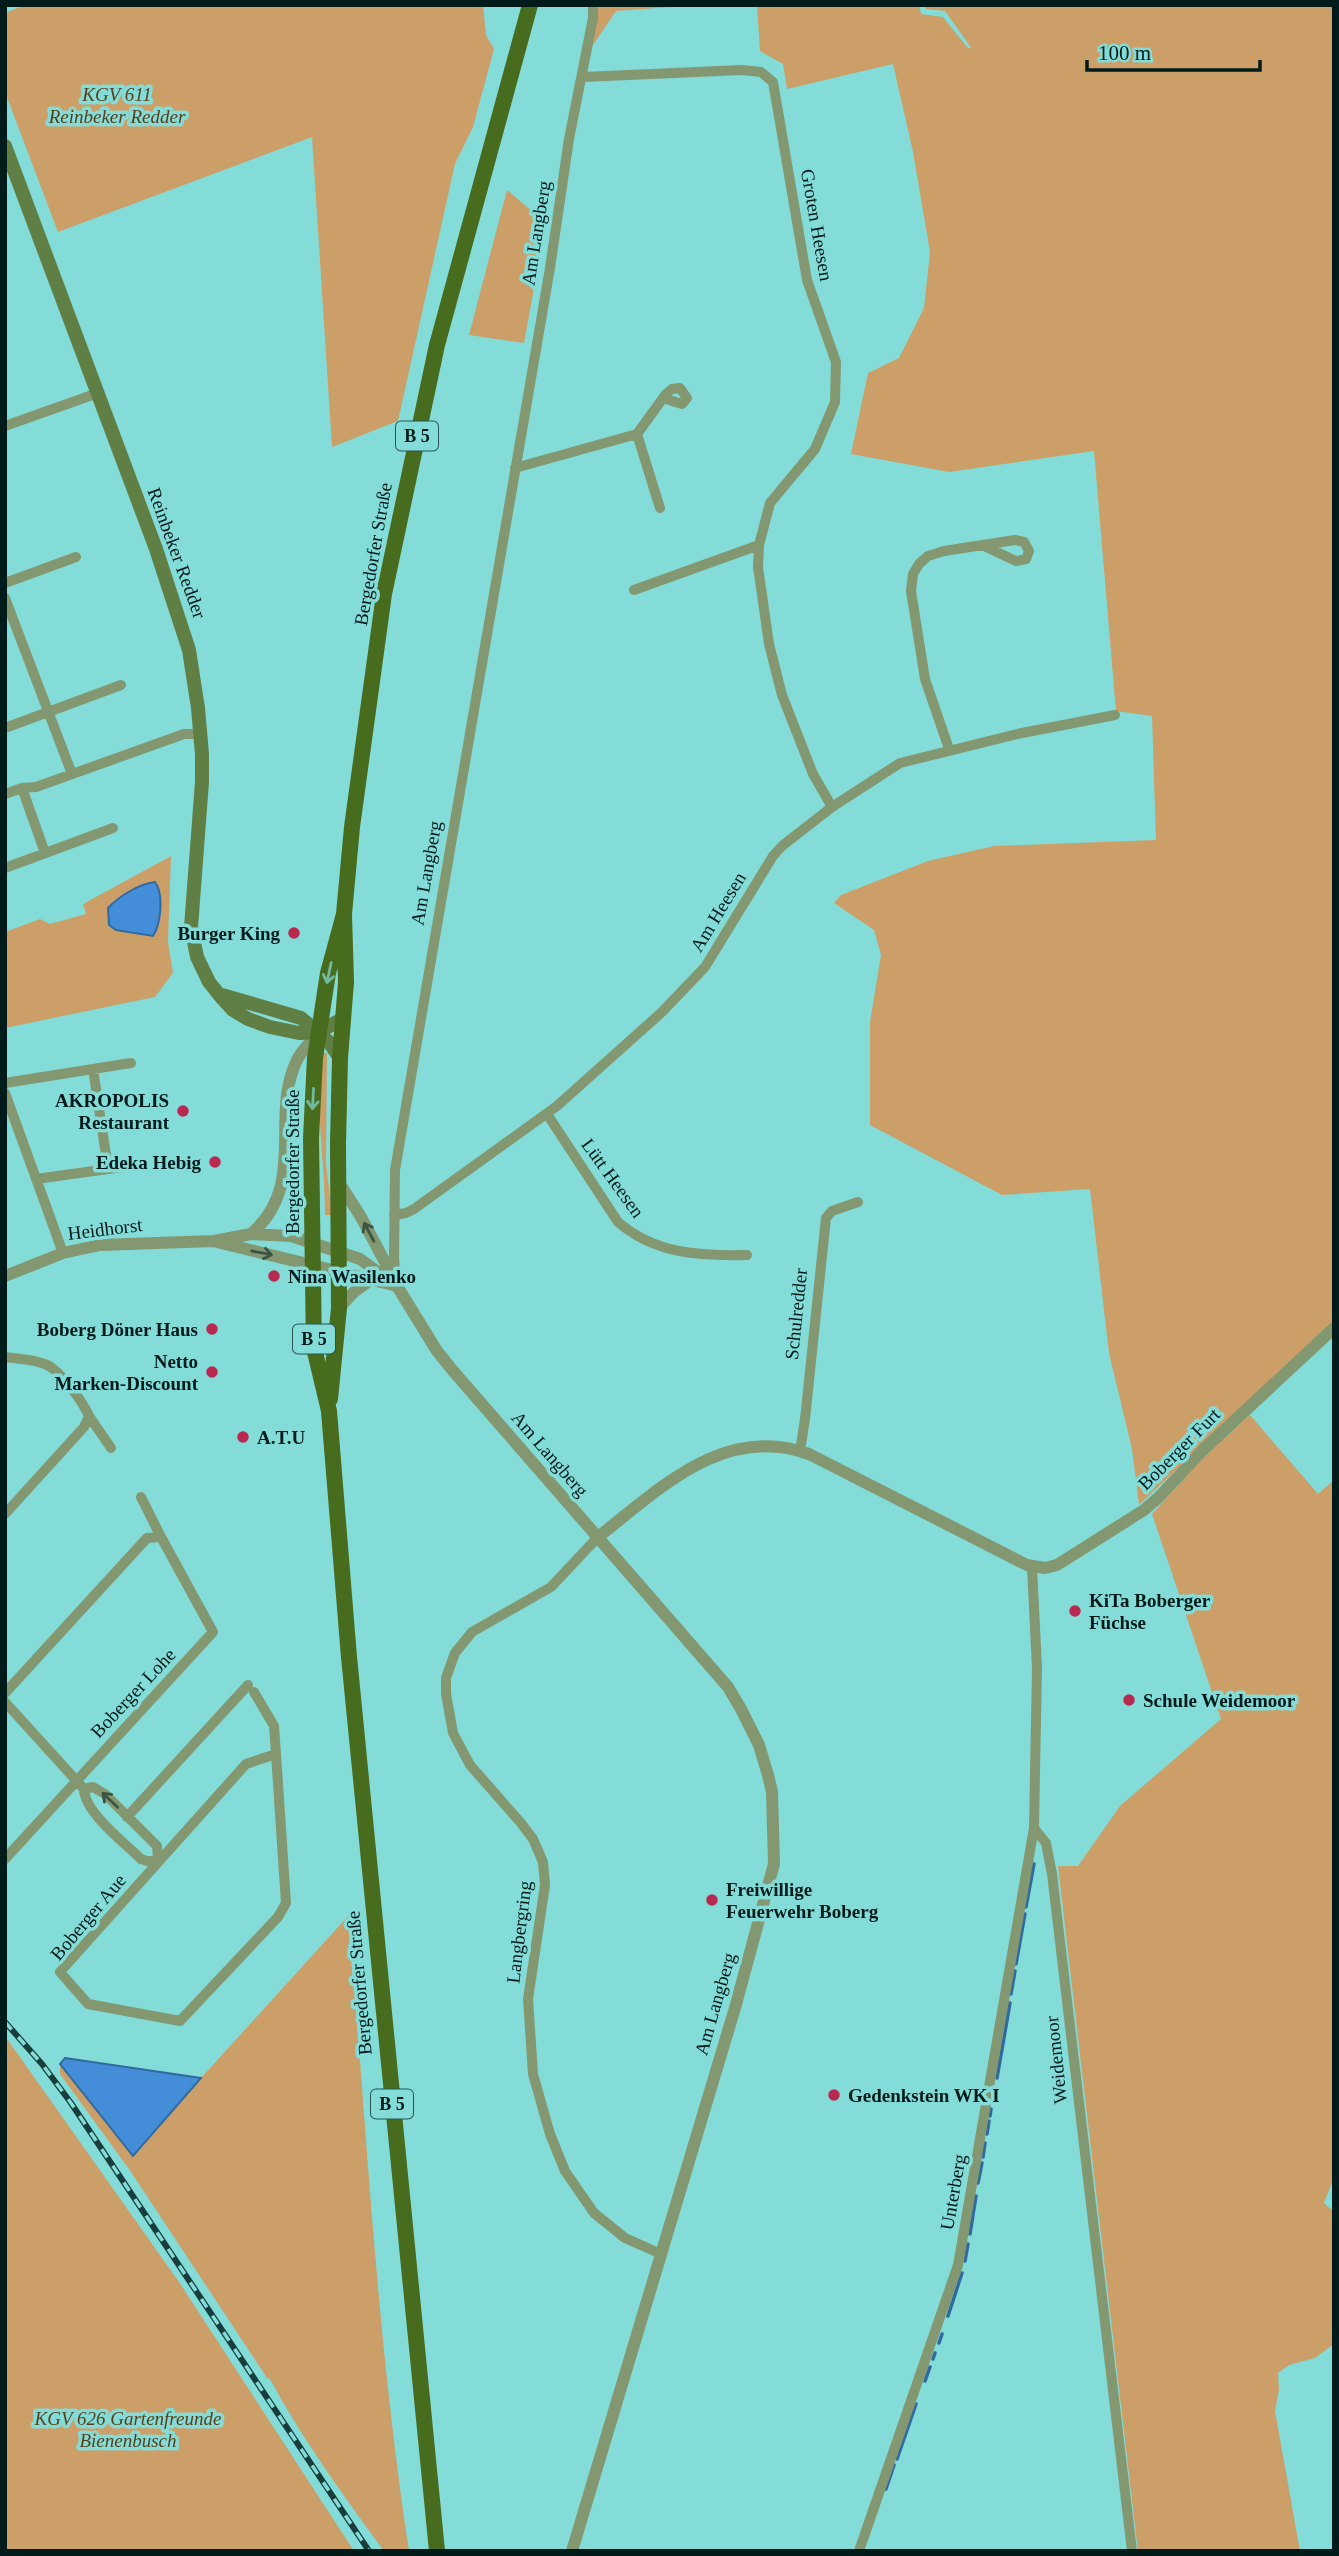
<svg xmlns="http://www.w3.org/2000/svg" width="1339" height="2556" font-family="'Times New Roman',serif">
<rect width="100%" height="100%" fill="#83dcd8"/>
<path fill="#cc9f68" d="M25,5H483L486,35L494,49L473,127L455,164L398,421L332,447L312,137L58,232L5,92V13Z
M598,5H698L616,11L593,45Z
M757,5H919L921,14L943,17L967,47L972,49L945,11L926,9L925,5H1334V1320L1139,1505L1132,1449L1109,1353L1090,1189L1002,1195L870,1125V1022L881,955L874,930L834,903L841,895L928,861L994,846L1156,840L1152,716L1116,711L1094,451L949,472L851,454L868,373L899,358L924,308L930,252L913,152L893,64L787,89L783,64L760,51Z
M507,190L546,223L524,343L469,335Z
M171,856L168,942L173,973L155,997L5,1028V932L40,919L50,924L86,914L83,904Z
M323,1053H327L326,1162L332,1215H325C325,1160 314,1108 323,1053Z
M1250,1415L1318,1494L1334,1480V2177L1324,2203L1334,2212V2344L1315,2358L1289,2365L1278,2373L1279,2390L1275,2411L1300,2551H1138L1058,1866H1078L1120,1806L1221,1719L1152,1514L1205,1456Z
M349,1915C366,2127 377,2341 409,2551H384C343,2495 303,2440 270,2379L267,2378L131,2172L60,2074V2064L134,2156L201,2078Z
M5,2036L179,2282L354,2551H5Z"/>
<path fill="#448dd9" stroke="#306ba0" stroke-width="2" d="M155,882C164,894 161,924 153,936L116,930L109,925L108,908C119,896 139,884 155,882Z
M65,2058L201,2078L133,2156L60,2064Z"/>
<g fill="none" stroke-linecap="round" stroke-linejoin="round">
<path stroke="#306ba0" stroke-width="3.5" d="M1026,1907L1034,1864
M1016,1964L1025,1914
M1011,1994L1015,1971
M997,2078L1010,2003
M993,2100L994,2092
M990,2116L991,2109
M987,2134L989,2121
M983,2157L985,2143
M978,2183L982,2163
M970,2234L976,2196
M965,2261L968,2244
M948,2316L962,2273
M939,2343L942,2334
M933,2359L935,2353
M925,2381L930,2367
M897,2459L916,2404
M886,2489L894,2465"/>
<path stroke="#839871" stroke-width="10" d="M583,77L742,70L761,72L773,82L807,280L836,362L835,402L815,449L770,503L759,545L758,567L769,644L782,695L813,774L832,807
M5,426L98,393
M637,434L660,508
M515,468L637,434L666,394L672,389L680,388L687,398L682,404L663,398
M5,583L76,557
M634,590L759,545
M5,598L72,774
M5,728L121,685
M949,749L925,679L911,591L913,574L919,564L928,556L944,551L1015,540L1024,542L1029,551L1026,559L1016,561L982,545
M22,788L45,853
M5,794L22,788L36,787L184,734H201
M5,868L113,828
M93,1069L108,1168
M5,1083L131,1063
M5,1093L63,1253
M547,1114L618,1222C655,1254 699,1256 747,1255
M36,1179L144,1164
M394,1215L406,1213L414,1209L557,1106L662,1012L705,967L773,856L782,846L832,807L900,763L1017,734L1115,715
M396,1278L394,1259L395,1170L550,268L569,139L593,18V5
M5,1357C18,1359 33,1359 45,1364C59,1369 83,1402 89,1416L84,1427L5,1514
M89,1416L111,1448
M800,1451L805,1419L826,1218L832,1211L858,1202
M141,1497L161,1537
M598,1537L551,1587L472,1632L455,1653L446,1678V1694L453,1733L470,1765L521,1823L533,1839L543,1862L545,1885L528,1999L533,2074L550,2134L565,2171L594,2213L625,2238L661,2254
M1032,1567L1037,1668L1034,1828L1046,1843L1052,1874L1132,2551
M254,1692L274,1726L276,1754
M5,1693L147,1538L161,1537L213,1632L5,1859
M5,1702L84,1789C84,1812 125,1843 141,1859L147,1861H158L157,1846L105,1794L93,1787L84,1789
M276,1754L286,1903L278,1917L180,2021L88,2004L60,1972L246,1764Z
M127,1817L248,1685
M859,2551L958,2265L1034,1828"/>
<path stroke="#839871" stroke-width="12" d="M338,1181L361,1217L394,1279
M251,1234C309,1184 268,1116 298,1058C303,1049 312,1041 318,1033
M217,1242L393,1285
M5,1276L63,1253L100,1245L214,1241L251,1234L291,1236L360,1259L397,1286L437,1351L454,1372L728,1687L741,1709L759,1745L768,1775L772,1792L774,1864L735,2008L572,2551
M339,1308L354,1292L372,1279
M598,1537C660,1489 724,1423 809,1454L1027,1565L1045,1568L1057,1565L1144,1510L1158,1498L1203,1450L1334,1328"/>
<path stroke="#607f44" stroke-width="14" d="M5,146L156,549L189,650L198,708L202,754V782L191,927L197,957L209,982L221,997L233,1010L248,1019L270,1027L299,1033L319,1032L342,1019
M222,995L301,1018L329,1042L340,1058"/>
<path stroke="#476c1d" stroke-width="16" d="M344,914L328,973L315,1058L311,1138L314,1348L329,1411L349,1657L437,2551
M330,1399L339,1308L338,1143L340,1058L346,982L344,914L352,827L384,594L437,345L530,5"/>
<g stroke="#173e3c" stroke-width="6">
<path id="rail" d="M5,2022L42,2064L71,2103L369,2551"/>
</g>
<use href="#rail" stroke="#83dcd8" stroke-width="3.5" stroke-dasharray="10" stroke-linecap="butt"/>
</g>
<defs><path id="oneway-shaft" d="M-6 0H5M1.5-3L5.5 0L1.5 3" fill="none" stroke-width="1.6" stroke-linecap="round" stroke-linejoin="round" transform="scale(1.75)"/></defs>
<g stroke="#71baa0">
<use href="#oneway-shaft" transform="translate(329 973) rotate(102)"/>
<use href="#oneway-shaft" transform="translate(313 1099) rotate(93)"/>
</g>
<g stroke="#3b5341">
<use href="#oneway-shaft" transform="translate(369 1232) rotate(-118)"/>
<use href="#oneway-shaft" transform="translate(262 1253) rotate(11)"/>
<use href="#oneway-shaft" transform="translate(110 1800) rotate(-137)"/>
</g>
<g fill="#b9284e" stroke="#83dcd8" stroke-width="2.5">
<circle cx="294" cy="933" r="7"/>
<circle cx="183" cy="1111" r="7"/>
<circle cx="215" cy="1162" r="7"/>
<circle cx="274" cy="1276" r="7"/>
<circle cx="212" cy="1329" r="7"/>
<circle cx="212" cy="1372" r="7"/>
<circle cx="243" cy="1437" r="7"/>
<circle cx="1075" cy="1611" r="7"/>
<circle cx="1129" cy="1700" r="7"/>
<circle cx="712" cy="1900" r="7"/>
<circle cx="834" cy="2095" r="7"/>
</g>
<g text-anchor="middle" dominant-baseline="central" stroke-width="7" stroke-linejoin="round" paint-order="stroke">
<g fill="#83dcd8" stroke="#275553" stroke-width="2">
<rect x="396" y="421.5" width="42" height="29" rx="5"/>
<rect x="293" y="1324.5" width="42" height="29" rx="5"/>
<rect x="371" y="2089.5" width="42" height="29" rx="5"/>
</g>
<g font-size="18" font-weight="bold" fill="#001b1a">
<text x="417" y="436">B 5</text>
<text x="314" y="1339">B 5</text>
<text x="392" y="2104">B 5</text>
</g>
<g font-size="19" font-style="italic" fill="#5c3f19" stroke="#83dcd8">
<text x="117" y="94">KGV 611<tspan x="117" dy="22">Reinbeker Redder</tspan></text>
<text x="128" y="2418">KGV 626 Gartenfreunde<tspan x="128" dy="22">Bienenbusch</tspan></text>
</g>
<g font-size="19" fill="#001b1a" stroke="#83dcd8">
<text transform="translate(817 225) rotate(80)">Groten Heesen</text>
<text transform="translate(536 233) rotate(-81)">Am Langberg</text>
<text transform="translate(177 553) rotate(70)">Reinbeker Redder</text>
<text transform="translate(373 554) rotate(-80)">Bergedorfer Straße</text>
<text transform="translate(426 873) rotate(-80)">Am Langberg</text>
<text transform="translate(718 912) rotate(-59)">Am Heesen</text>
<text transform="translate(292 1162) rotate(-90)">Bergedorfer Straße</text>
<text transform="translate(613 1178) rotate(54)">Lütt Heesen</text>
<text transform="translate(105 1229) rotate(-7)">Heidhorst</text>
<text transform="translate(796 1314) rotate(-84)">Schulredder</text>
<text transform="translate(1179 1449) rotate(-45)">Boberger Furt</text>
<text transform="translate(550 1454) rotate(49)">Am Langberg</text>
<text transform="translate(133 1693) rotate(-47)">Boberger Lohe</text>
<text transform="translate(88 1917) rotate(-50)">Boberger Aue</text>
<text transform="translate(519 1932) rotate(-83)">Langbergring</text>
<text transform="translate(359 1983) rotate(-95)">Bergedorfer Straße</text>
<text transform="translate(715 2004) rotate(-74)">Am Langberg</text>
<text transform="translate(1056 2060) rotate(-96)">Weidemoor</text>
<text transform="translate(953 2192) rotate(-80)">Unterberg</text>
</g>
<g font-size="19" font-weight="bold" fill="#001b1a" stroke="#83dcd8" text-anchor="start">
<text x="280" y="933" text-anchor="end">Burger King</text>
<text x="169" y="1100" text-anchor="end">AKROPOLIS<tspan x="169" dy="22">Restaurant</tspan></text>
<text x="201" y="1162" text-anchor="end">Edeka Hebig</text>
<text x="288" y="1276">Nina Wasilenko</text>
<text x="198" y="1329" text-anchor="end">Boberg Döner Haus</text>
<text x="198" y="1361" text-anchor="end">Netto<tspan x="198" dy="22">Marken-Discount</tspan></text>
<text x="257" y="1437">A.T.U</text>
<text x="1089" y="1600">KiTa Boberger<tspan x="1089" dy="22">Füchse</tspan></text>
<text x="1143" y="1700">Schule Weidemoor</text>
<text x="726" y="1889">Freiwillige<tspan x="726" dy="22">Feuerwehr Boberg</tspan></text>
<text x="848" y="2095">Gedenkstein WK I</text>
</g>
</g>
<rect width="1339" height="2556" fill="none" stroke="#001b1a" stroke-width="14"/>
<path d="M1087 60v10h173v-10" fill="none" stroke="#001b1a" stroke-width="3.5"/>
<text x="1098" y="60" font-size="21" fill="#001b1a" stroke="#83dcd8" stroke-width="5" paint-order="stroke">100 m</text>
</svg>
